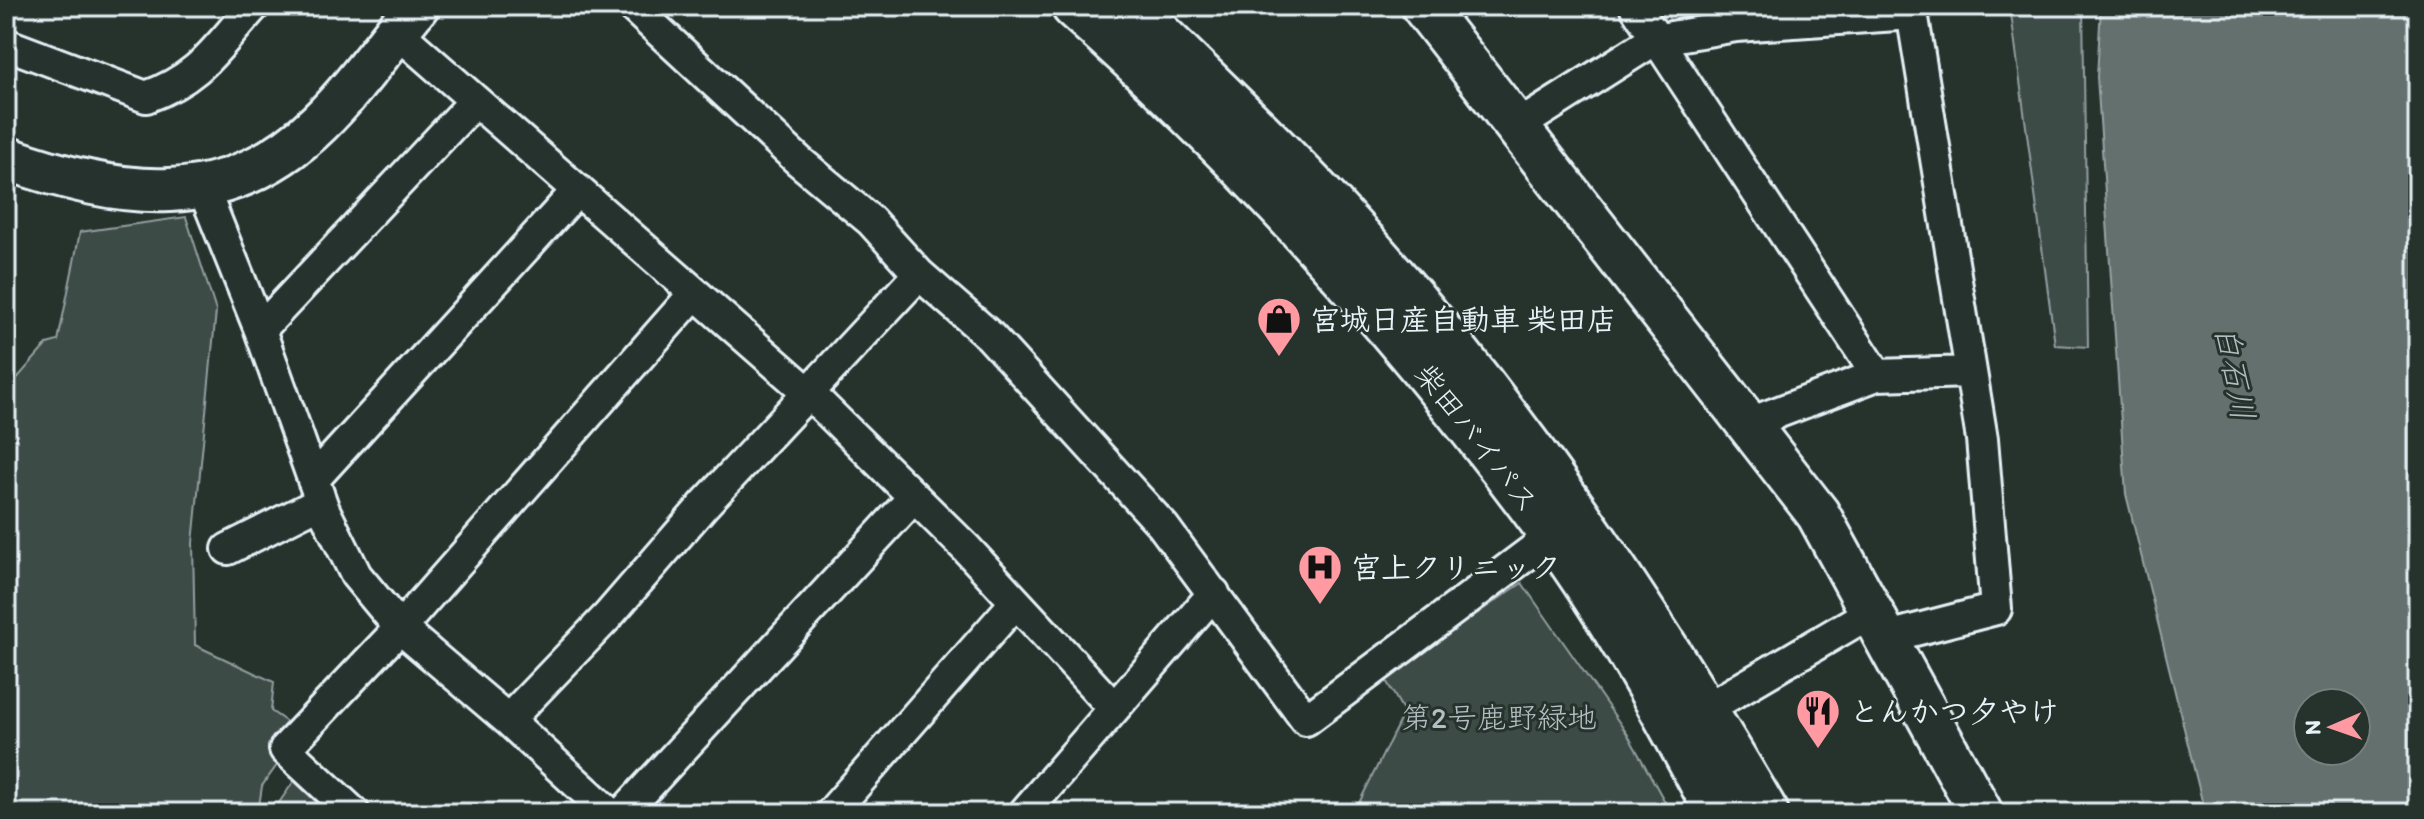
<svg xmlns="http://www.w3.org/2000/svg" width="2424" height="819" font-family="Itim,'Klee One',sans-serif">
<rect width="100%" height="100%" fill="#26332d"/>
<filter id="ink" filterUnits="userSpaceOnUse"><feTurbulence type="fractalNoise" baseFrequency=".0125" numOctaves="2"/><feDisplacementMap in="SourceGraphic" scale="16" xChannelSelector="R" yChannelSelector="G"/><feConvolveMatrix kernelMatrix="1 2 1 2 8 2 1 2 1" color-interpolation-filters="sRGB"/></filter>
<g filter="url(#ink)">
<path fill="#3e4b47" stroke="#939ea0" stroke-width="2" d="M1662,6H1726L1727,16L1674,27Z
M2010,6H2083L2088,347L2055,345Z
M186,217L216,311L193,543L195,645L274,682L271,711L301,732L262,786L258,813H6V391L47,344L58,341L80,232Z
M1522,583L1628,735L1671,813H1354L1404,712L1384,677Z
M294,781L328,813H272Z"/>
<path fill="#636f6d" stroke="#98a3a5" stroke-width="2" fill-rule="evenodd" d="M2101,6H2418V813H2205L2126,494L2097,77ZM2308,703H2356V751H2308Z"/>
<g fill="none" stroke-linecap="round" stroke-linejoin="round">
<g stroke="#e8f1f8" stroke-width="36">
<path id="street" d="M632,6L799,161L871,221L919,274L990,336L1163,526L1306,720L1553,535
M1635,6L1877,375L1747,424
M396,31L810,394L966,548L1113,707
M6,44L146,97C202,77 216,47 254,6
M1518,126L1654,40L1736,26L1912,14
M203,188L260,330L324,510L356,575L400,628L508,720L609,813
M260,330L475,101
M1877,375L1970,372
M313,480L578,190
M228,549L321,502
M1888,637L1996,609L1982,439L1911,6
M1706,709L1873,611
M508,720L607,617L704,505L919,274
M354,813L285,749L400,628L695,293
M623,813L914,497
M831,813L1016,602
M1024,813L1214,593"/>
</g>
<g stroke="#e8f1f8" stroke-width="48">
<path id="secondary" d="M1423,6L1818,514L1981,813
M6,158C119,198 225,215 319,123C355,88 385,44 417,6"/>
</g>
<g stroke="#e8f1f8" stroke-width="50">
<path id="highway" d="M1074,6C1252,164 1411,342 1551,533C1615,620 1668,718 1718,813
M1130,6C1197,72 1267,137 1331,206C1501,389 1640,598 1766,813"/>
</g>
<use href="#street" stroke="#26332d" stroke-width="30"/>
<use href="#secondary" stroke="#26332d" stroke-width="42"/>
<use href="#highway" stroke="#26332d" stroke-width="44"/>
</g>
</g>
<defs>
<g id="shop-pin" transform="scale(2.3)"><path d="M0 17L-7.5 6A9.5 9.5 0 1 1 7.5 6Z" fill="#ff9aa2" stroke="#26332d"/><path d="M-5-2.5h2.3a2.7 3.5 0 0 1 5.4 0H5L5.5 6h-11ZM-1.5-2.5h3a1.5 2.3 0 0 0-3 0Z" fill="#111"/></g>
<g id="hospital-pin" transform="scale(2.3)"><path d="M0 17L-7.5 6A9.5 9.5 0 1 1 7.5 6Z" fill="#ff9aa2" stroke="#26332d"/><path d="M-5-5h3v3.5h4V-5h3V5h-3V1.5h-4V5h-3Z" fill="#111"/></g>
<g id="restaurant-pin" transform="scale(2.3)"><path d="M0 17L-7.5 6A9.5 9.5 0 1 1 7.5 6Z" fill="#ff9aa2" stroke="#26332d"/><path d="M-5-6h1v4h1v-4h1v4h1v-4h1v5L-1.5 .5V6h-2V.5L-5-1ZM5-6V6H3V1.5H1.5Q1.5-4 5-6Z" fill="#111"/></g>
</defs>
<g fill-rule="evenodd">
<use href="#shop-pin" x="1279" y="319"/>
<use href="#hospital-pin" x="1320" y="567"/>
<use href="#restaurant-pin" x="1818" y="711"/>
</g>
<g text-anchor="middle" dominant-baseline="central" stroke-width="6" stroke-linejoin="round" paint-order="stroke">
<g font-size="30" font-weight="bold" fill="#e8f1f8" stroke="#26332d" text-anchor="start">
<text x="1310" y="319">宮城日産自動車 柴田店</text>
<text x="1351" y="567">宮上クリニック</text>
<text x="1849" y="711">とんかつ夕やけ</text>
</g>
<g font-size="30" fill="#e8f1f8" stroke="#26332d">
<text transform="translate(1477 438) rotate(52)">柴田バイパス</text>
</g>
<g font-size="30" fill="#b5bfc3" stroke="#26332d">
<text x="1499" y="717">第2号鹿野緑地</text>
</g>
<g font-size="32" font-style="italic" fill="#b3bdc0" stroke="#26332d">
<text transform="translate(2235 373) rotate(79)">白石川</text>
</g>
</g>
<rect width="2424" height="819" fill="none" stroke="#26332d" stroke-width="32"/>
<rect x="16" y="16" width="2392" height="787" fill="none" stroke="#e8f1f8" stroke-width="3" filter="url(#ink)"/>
<g transform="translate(2332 727) rotate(268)"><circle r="38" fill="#26332d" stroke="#747f7e" stroke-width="2"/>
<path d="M0-6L14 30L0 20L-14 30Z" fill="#ff9aa2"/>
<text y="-12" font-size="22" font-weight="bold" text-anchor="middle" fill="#e8f1f8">N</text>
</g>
</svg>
